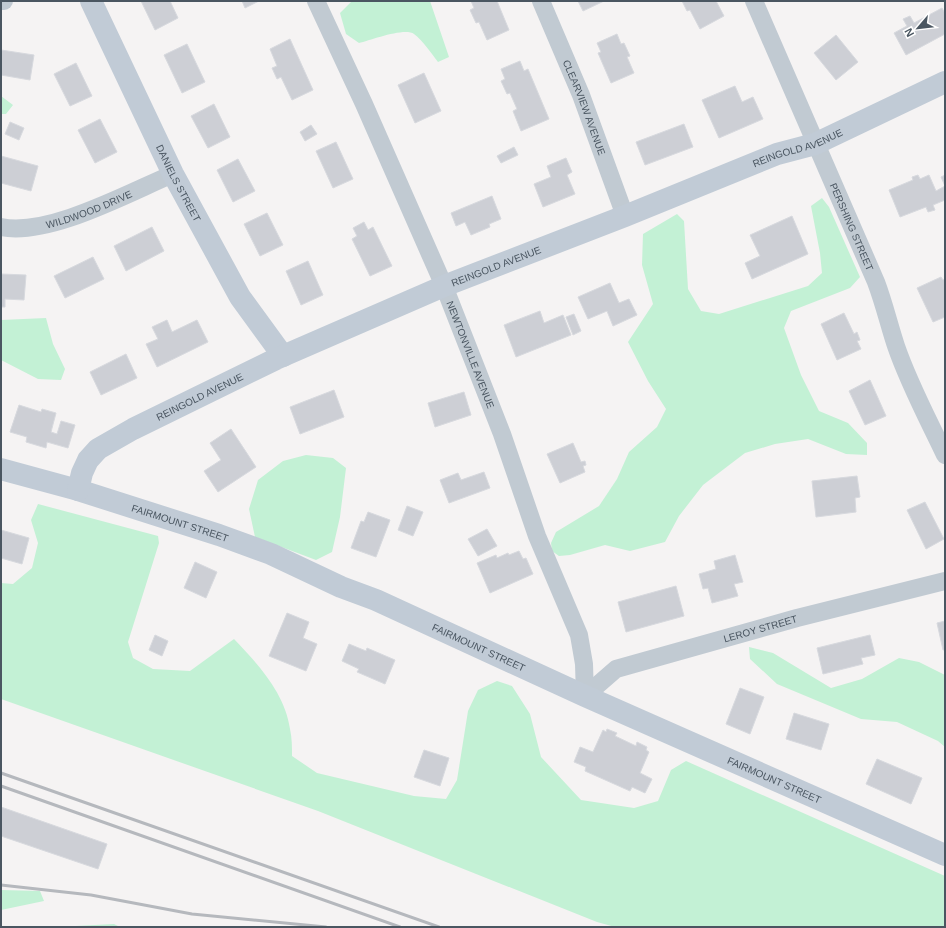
<svg xmlns="http://www.w3.org/2000/svg" width="946" height="928" font-family="Helvetica,sans-serif">
<rect width="100%" height="100%" fill="#f5f3f3"/>
<path fill="#c3f1d5" d="M352,1H430L449,57L438,62C431,53 423,41 414,34C405,27 371,40 359,43L346,34L340,13Z
M1,96L13,105L6,114H1Z
M822,198L829,207L860,277L850,288L791,311L784,328L801,375L819,411L848,423L867,443V455L846,454L808,439L775,444L745,453L703,485L679,516L665,542L630,551L605,545L570,555L559,556L552,551L551,543L556,532L599,506L617,479L629,452L657,427L666,409L648,381L628,342L653,304L642,265L643,234L677,214L684,221L688,289L701,311L719,314L808,286L822,273L820,253L811,206Z
M46,318L53,344L65,369L61,380L38,379L1,360V320Z
M306,455L333,458L346,468L340,517L332,552L316,560L255,537L249,509L258,480L283,461Z
M38,504L158,536L159,543L128,642L133,658L153,669L190,671L234,639C258,664 285,693 290,729C292,738 292,747 292,756L317,773L414,796L446,799L457,780L468,711L478,690L497,681L512,686L530,714L541,757L581,800L634,808L658,801L671,770L686,761L945,876V927H615L597,922L318,811L1,699V583L13,584L32,568L38,543L31,520Z
M749,647L773,653L831,688L862,679L899,658L919,662L945,675V747L938,741L897,722L861,719L777,684L750,659Z
M1,890L40,891L44,901L1,910Z
M114,924L120,927H56Z"/>
<path fill="#cdcfd5" stroke="#d7d9de" d="M141,1H170L178,18L155,30Z
M242,1H259L245,8Z
M471,1H497L509,30L487,40L479,22L476,23L470,10L474,8Z
M578,1H604L583,11Z
M682,1H716L724,16L700,29L690,10L687,11Z
M942,8L945,13V34L906,55L894,33L907,26L903,19L910,16L914,23Z
M617,34L621,44L624,43L630,56L627,57L634,73L611,83L598,53L601,52L597,43Z
M836,35L858,62L836,80L814,53Z
M290,39L313,90L292,100L281,77L277,79L272,68L277,66L270,49Z
M187,44L205,82L182,93L164,55Z
M1,50L34,55L30,80L1,75Z
M520,61L524,71L528,69L549,119L521,131L513,111L517,109L510,93L507,94L501,81L505,79L501,69Z
M76,63L92,96L70,106L54,74Z
M424,73L441,111L415,123L398,85Z
M735,86L742,102L753,97L763,119L719,138L702,100Z
M214,104L230,137L208,148L191,116Z
M100,119L117,152L95,163L78,130Z
M10,122L24,128L19,140L5,134Z
M684,124L693,147L645,165L636,142Z
M311,125L317,134L305,141L300,132Z
M336,142L353,179L333,188L316,151Z
M514,147L518,155L501,163L497,156Z
M1,156L38,166L31,191L1,183Z
M566,158L572,172L567,175L575,194L543,207L534,184L551,177L547,166Z
M238,159L255,191L233,202L217,170Z
M918,175L920,179L929,175L936,191L945,186L941,177L945,175V200L933,205L935,210L928,212L926,207L900,217L889,190L913,180L912,177Z
M492,196L501,219L489,224L490,227L471,235L465,222L456,226L451,213Z
M267,213L283,245L260,256L244,224Z
M792,216L808,254L752,279L745,263L760,256L750,235Z
M364,222L368,230L373,227L392,266L370,276L352,239L357,236L353,228Z
M152,227L164,251L126,271L114,246Z
M93,257L104,279L65,298L54,276Z
M308,261L323,295L301,305L286,271Z
M1,274L26,275L24,300L5,299V307H1Z
M941,277L943,280L945,279V317L933,322L917,288Z
M610,283L619,303L629,299L637,315L613,326L607,311L588,319L578,297Z
M540,311L544,323L563,315L571,335L516,357L504,325Z
M844,313L854,334L857,332L860,340L857,341L861,349L837,360L821,324Z
M574,314L581,331L573,335L566,317Z
M167,320L172,332L197,320L208,342L157,367L146,344L158,339L152,327Z
M126,354L137,378L101,395L90,372Z
M870,380L886,416L865,425L849,391Z
M334,390L344,417L300,434L290,407Z
M464,392L471,415L435,427L428,403Z
M19,405L41,412L42,409L56,413L51,432L57,434L61,421L75,425L68,448L47,442L46,448L26,442L27,437L10,432Z
M231,429L256,467L218,492L204,471L221,460L210,443Z
M573,443L581,462L585,461L586,465L583,466L585,472L560,483L547,454Z
M484,472L490,488L449,503L440,480L458,473L461,480Z
M857,476L860,497L855,498L856,512L816,517L812,481Z
M925,502L944,539L926,549L907,510Z
M407,506L423,512L413,536L398,530Z
M368,512L390,520L376,557L351,548L361,521L364,522Z
M487,529L497,546L478,556L468,539Z
M1,530L29,538L22,564L1,558Z
M519,551L523,559L526,558L533,574L490,593L477,563L496,555L497,558L508,553L509,555Z
M735,555L743,582L734,584L738,596L712,603L708,588L703,589L699,574L716,569L714,561Z
M195,562L217,572L206,598L184,588Z
M676,586L684,616L626,632L618,602Z
M287,613L309,622L303,638L317,644L306,671L269,656Z
M945,621V650H943L937,623Z
M155,635L168,641L162,656L149,650Z
M870,635L875,655L861,658L863,664L823,674L817,648Z
M349,644L366,651L367,648L395,660L385,684L357,672L359,669L342,661Z
M740,688L764,697L750,734L726,724Z
M794,713L829,724L821,750L786,739Z
M607,729L617,733L615,736L636,746L637,742L647,747L646,750L649,752L640,773L652,779L645,793L632,787L630,791L585,771L586,767L574,762L580,747L593,752L603,730L606,732Z
M424,750L449,758L440,786L414,777Z
M877,759L922,778L911,804L866,784Z
M1,807L107,844L98,869L1,836Z"/>
<g fill="none" stroke-linecap="round" stroke-linejoin="round">
<g stroke="#c1cad2" stroke-width="18">
<path d="M1,1H4"/>
<path id="s1" d="M316,1L364,104L444,286L502,434L537,536L579,635L584,664L585,696"/>
<path id="s2" d="M541,1L581,95L625,216"/>
<path id="s3" d="M754,1L876,282C884,303 889,325 896,346C909,384 928,419 945,455"/>
<path id="s4" d="M1,227C48,237 128,193 173,174"/>
<path id="s5" d="M585,696L616,669L797,618L945,581"/>
</g>
<g stroke="#c1cbd6" stroke-width="22">
<path id="s6" d="M91,1L173,174L240,297L283,356"/>
<path id="s7" d="M1,469L78,490L219,535L271,554L341,587L376,600L585,696L945,855"/>
<path id="s8" d="M78,490L82,473L88,460L98,449L133,429L276,359L444,286L625,216L777,154L815,144L945,82"/>
</g>
<path stroke="#b5b8bd" stroke-width="3" d="M1,773L439,927
M1,786L400,927
M1,885L91,895L192,914L326,927"/>
</g>
<g text-anchor="middle" dominant-baseline="central" stroke-width="3" stroke-linejoin="round" paint-order="stroke">
<g font-size="10" fill="#4a5661" stroke="#fff">
<text stroke="none"><textPath href="#s2" startOffset="115">CLEARVIEW AVENUE</textPath></text>
<text stroke="none"><textPath href="#s8" startOffset="809">REINGOLD AVENUE</textPath></text>
<text stroke="none"><textPath href="#s6" startOffset="202">DANIELS STREET</textPath></text>
<text stroke="none"><textPath href="#s4" startOffset="91">WILDWOOD DRIVE</textPath></text>
<text stroke="none"><textPath href="#s3" startOffset="246">PERSHING STREET</textPath></text>
<text stroke="none"><textPath href="#s8" startOffset="485">REINGOLD AVENUE</textPath></text>
<text stroke="none"><textPath href="#s1" startOffset="386">NEWTONVILLE AVENUE</textPath></text>
<text stroke="none"><textPath href="#s8" startOffset="161">REINGOLD AVENUE</textPath></text>
<text stroke="none"><textPath href="#s7" startOffset="187">FAIRMOUNT STREET</textPath></text>
<text stroke="none"><textPath href="#s5" startOffset="191">LEROY STREET</textPath></text>
<text stroke="none"><textPath href="#s7" startOffset="511">FAIRMOUNT STREET</textPath></text>
<text stroke="none"><textPath href="#s7" startOffset="835">FAIRMOUNT STREET</textPath></text>
</g>
</g>
<rect width="946" height="928" fill="none" stroke="#4a5661" stroke-width="4"/>
<g transform="translate(918 28) rotate(242)" stroke="#ffffff" stroke-width="3" paint-order="stroke">
<path d="M0-3L7 15L0 10L-7 15Z" fill="#4a5661"/>
<text y="-6" font-size="11" font-weight="bold" text-anchor="middle" fill="#4a5661">N</text>
</g>
</svg>
